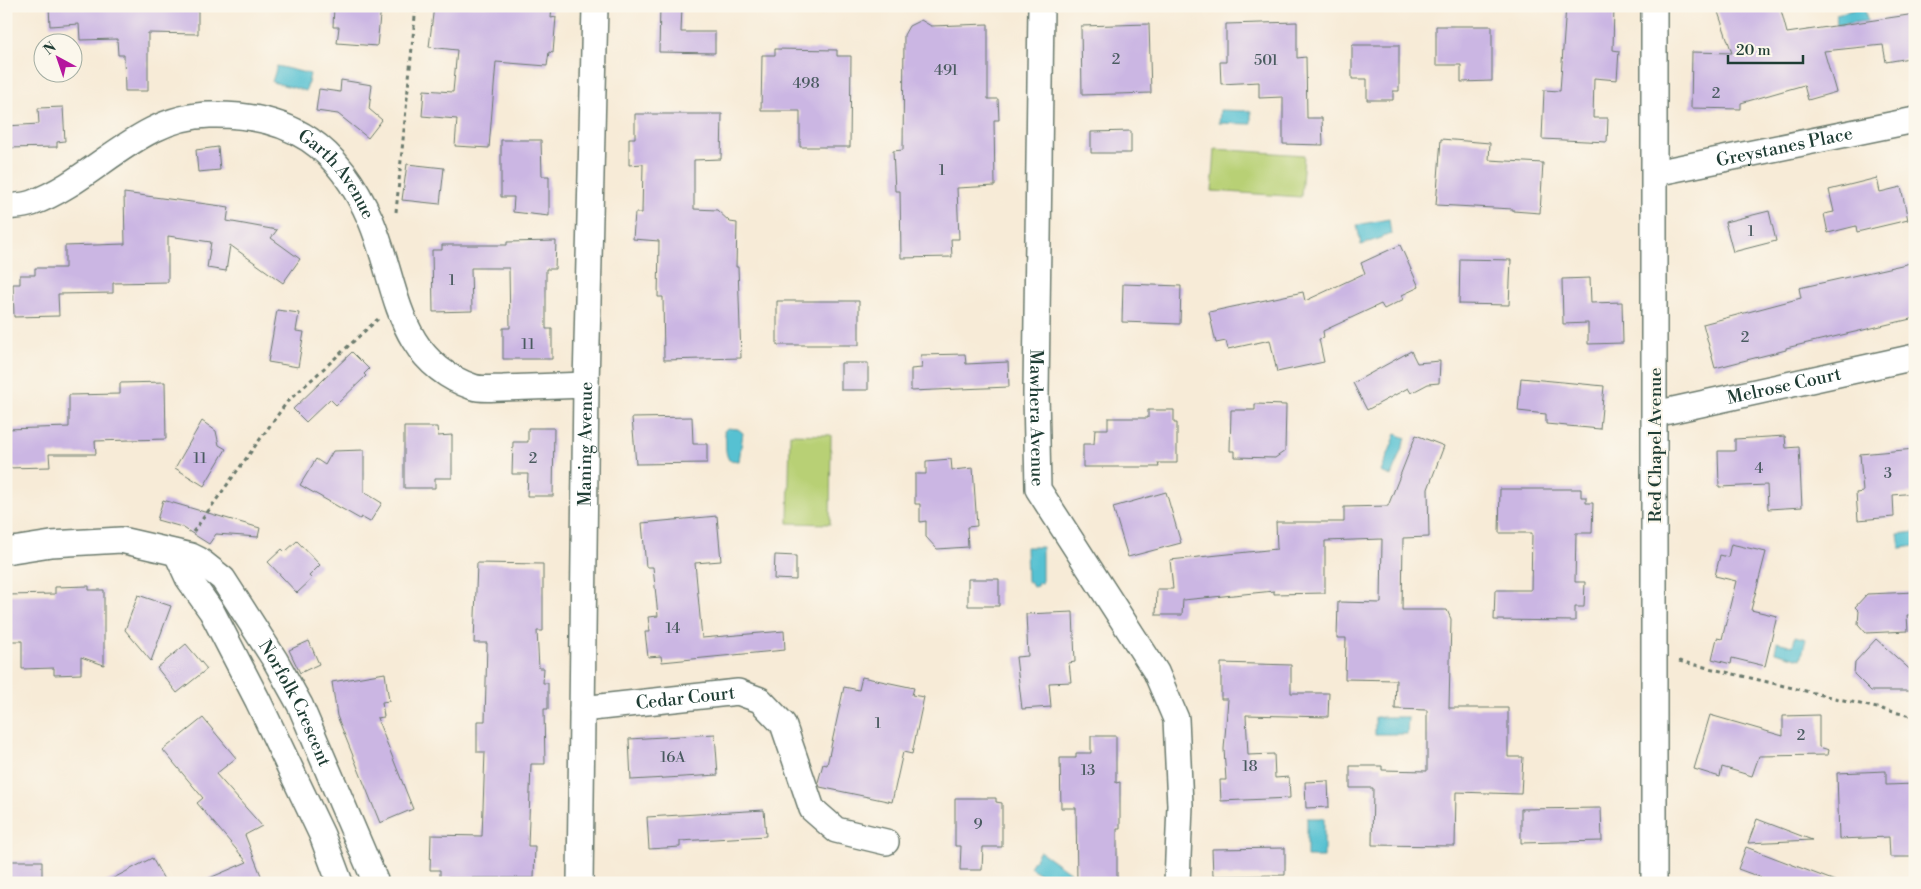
<svg xmlns="http://www.w3.org/2000/svg" width="1921" height="889" font-family="'Libre Bodoni',serif">
<rect width="100%" height="100%" fill="#fbf7ec"/>
<filter id="ink" filterUnits="userSpaceOnUse"><feTurbulence type="fractalNoise" baseFrequency=".02" numOctaves="2"/><feDisplacementMap in="SourceGraphic" scale="10" xChannelSelector="R" yChannelSelector="G"/><feConvolveMatrix kernelMatrix="1 2 1 2 8 2 1 2 1" color-interpolation-filters="sRGB"/></filter>
<filter id="wash" filterUnits="userSpaceOnUse"><feTurbulence type="fractalNoise" baseFrequency=".0096" numOctaves="4" result="noise"/><feDisplacementMap in="SourceGraphic" scale="20" xChannelSelector="R" yChannelSelector="G"/><feGaussianBlur stdDeviation="1.12" result="paint"/><feColorMatrix in="noise" values="0 0 0 0 0 0 0 0 0 0 0 0 0 0 0 0 0 1.4 0 .05"/><feComposite in="paint" operator="in"/></filter>
<g filter="url(#wash)">
<rect width="100%" height="100%" fill="#f7ebd7"/>
<path fill="#b8d075" stroke="#6c8654" d="M1215,149L1304,155L1301,197L1212,191Z
M790,434L831,435L830,524L788,523Z"/>
<path fill="#56c1d2" stroke="#3a7f83" d="M1865,7L1867,21L1837,25L1836,14Z
M277,66L310,74L306,91L272,82Z
M1220,110L1251,111V124L1219,123Z
M1389,219L1391,234L1361,245L1357,225Z
M727,428L738,429L743,433L739,461L729,460C723,450 728,441 724,431Z
M1396,434L1406,438L1391,476L1381,472Z
M1915,532V546L1900,548L1898,534Z
M1026,547H1042V583H1038L1037,586L1033,587L1030,582H1027Z
M1795,636L1806,639L1801,659L1775,652L1777,642L1793,646Z
M1375,717H1408L1407,734H1375Z
M1307,818H1324V857H1307Z
M1040,851L1071,873L1066,883L1049,881L1030,867Z"/>
<g id="blocks">
<path fill="#cbb6e3" d="M49,6H198V34L148,33V91H125L124,55H118L117,39L80,40L79,24L50,26Z
M334,6H381L377,46L337,43L339,27H333Z
M434,6H552L551,18L556,17L553,53L549,52L547,66L496,62L489,148L455,146L457,119L422,116L424,90L453,92L457,50L429,47Z
M660,6H682L681,32H715V53L659,52Z
M1566,6H1614L1613,50L1619,51L1617,80L1594,78L1593,118H1608L1607,142L1542,139L1544,90L1560,91Z
M1716,6H1780L1787,33L1915,14V57L1886,62L1883,45L1824,51L1836,92L1808,100L1804,85L1741,103V109L1691,108L1692,52L1732,53Z
M921,20L931,26L988,24V99H998L999,120H994L995,186L957,188L959,239H951L952,257L901,258L900,191H895L893,151L903,150L904,35L909,26Z
M1297,22V58L1306,57L1307,118H1322L1323,145L1283,144V97L1259,98V82L1221,84L1220,62H1226V24Z
M1149,24L1151,93L1082,95L1081,26Z
M1436,26H1492V81L1461,82V65H1436Z
M1352,45H1399V91H1393V100H1367V79H1352Z
M775,49L837,50V56H851L850,147H800V111H761L762,55H775Z
M341,80L372,85L369,109L382,120L368,138L338,114L316,111L319,89L340,92Z
M63,107L65,141L57,142V147L6,148V126L39,124L38,108Z
M635,114H722L721,159L694,160V209L717,210L730,222L737,223L736,267H738L741,358L664,360L663,297H658L659,241L633,239L635,213H642L643,164L629,165V138H635Z
M1131,131V153H1091V132Z
M1441,139L1490,143L1489,160L1543,163L1540,213L1513,211V209L1436,205Z
M501,140H541L542,176H549V216L513,212L514,197H501Z
M218,147L220,170L198,172L196,150Z
M407,164L444,168L440,204L402,200Z
M1877,178L1880,192L1901,187L1908,220L1857,232L1856,226L1828,233L1824,214L1834,212L1829,190Z
M124,193L229,207L227,221L277,230L271,238L300,259L283,283L230,245L226,271L207,268L211,242L168,236V282L113,283V293L58,294L59,316L14,317L13,284H20V275H35V268H65V246L125,244Z
M1769,211L1776,241L1733,252L1725,222Z
M556,241L555,269H546V329H552V359H503V328H510L509,268H471L472,311L433,312L432,250H442V245H507V242Z
M1400,245L1419,287L1402,295L1404,299L1384,309L1381,304L1323,331L1324,338L1319,339L1324,362L1277,372L1270,340L1228,349L1226,341L1216,343L1209,312L1303,292L1305,301L1365,273L1361,263Z
M1460,259L1511,260L1509,305L1459,304Z
M1915,262V318L1786,348V350L1715,368L1703,324L1801,298L1799,288Z
M1590,278L1591,303L1622,302L1623,343L1588,344V323L1563,324L1562,279Z
M1123,284L1181,286L1180,324L1122,322Z
M777,301H859V345H777Z
M277,310L299,313L296,331L304,332L298,367L268,362Z
M1411,351L1417,363L1440,361L1439,383L1428,384L1411,393L1408,388L1367,410L1353,383Z
M352,352L369,369L364,374L366,376L336,405L330,399L306,422L293,409Z
M965,354L966,364L1008,362L1009,387L911,391V369L922,368L921,355Z
M841,363H868V390H841Z
M1521,378L1604,386L1600,429L1546,424V414L1518,411Z
M165,382L166,439L95,441L96,454H49L50,467L6,468V429L69,427V395L120,394V383Z
M1255,404L1286,405L1285,451L1275,458L1235,457V451H1230L1231,410H1255Z
M1148,410H1174V423H1177V463H1158L1159,467H1083V444H1094L1095,429H1108V418H1148Z
M692,417L693,444H707V463L636,464L632,418Z
M202,421L216,431L219,445L226,449L204,486L175,468Z
M404,427H437L438,436L452,435V478H435V488H404Z
M528,428H554L553,496H527L528,474H512L513,442H528Z
M1416,435L1444,446L1428,489L1429,537L1403,538L1402,610H1447L1451,619L1449,708H1508V757H1523L1521,794L1456,792L1455,846L1372,845L1373,788H1350V766H1382V770L1427,771V710L1395,709L1396,680L1345,679L1346,638H1337L1338,602L1381,603L1382,539L1325,541V593L1274,594V591L1183,600L1182,615H1156L1157,589H1173L1170,560L1277,549L1276,522H1344V507L1388,506Z
M1785,436L1786,448L1799,447L1802,507L1768,509L1767,485L1719,487L1718,451H1735V439Z
M1915,449V493L1893,495L1894,517L1858,520L1856,493L1863,492L1860,454Z
M364,450V492L382,503L370,522L361,517L360,519L300,485L316,459L325,465L333,451Z
M951,459L952,470L973,468L977,526L967,527L968,547L937,549L926,537V521L920,522V504H915V474H926V461Z
M1500,489H1581V497H1586V503H1593L1592,533H1576L1575,582H1585L1584,607H1575V621L1494,620L1495,590H1531L1532,533H1499Z
M1166,492L1181,543L1128,557L1113,507Z
M163,500L260,528L258,537L216,534L209,544L182,527L157,520Z
M717,516L721,561L695,563L702,638L784,631L785,650L662,662L661,656L648,657L645,632H650L648,617L658,616L653,567H646L642,523Z
M297,541L320,565L309,576L312,579L297,593L268,562L282,549L285,552Z
M1731,544L1766,552L1751,610L1777,616L1765,666L1732,658L1731,664L1712,659L1717,638L1722,639L1736,581L1715,576L1720,555L1728,557Z
M775,555L796,556V580L774,579Z
M477,563L543,564V631H537L539,668H544L543,683H548V709H544L545,764H531L528,846H535L534,878H440V870H430L431,835L482,836L485,752H477V721H485L487,643H474Z
M968,579H999V606H968Z
M89,586V590H104V665L81,657V674L54,675V668L22,669V641H6V595L55,594V587Z
M1915,592V615H1907L1908,631L1866,633L1858,624L1859,611L1855,607L1867,594Z
M138,595L171,606L151,661L125,630Z
M1073,612L1075,662L1069,663L1071,682L1049,683L1051,707L1022,709L1016,657L1028,656L1026,614Z
M1876,639L1915,674V691H1871L1854,674L1855,662Z
M309,641L319,664L300,673L289,650Z
M186,644L207,669L177,693L157,668Z
M1221,663L1291,665V693H1329L1328,717L1246,715L1248,755L1274,754L1275,778L1289,777L1290,798L1221,801L1220,780H1226L1224,749L1228,699H1221Z
M385,673L389,701L382,702L384,717L377,718L413,809L380,823L337,716L332,682Z
M862,677L914,688L912,695L924,697L912,754L903,752L892,802L820,787L818,782L823,764L827,765L844,687L859,690Z
M1710,715L1783,736V716L1819,715V747L1829,750L1828,755L1759,756L1752,776L1722,767L1720,777L1694,769Z
M203,718L236,758L216,774L262,826L245,835L264,883H198L247,862L197,803L203,798L163,750Z
M715,734L718,775L631,780L629,739Z
M1091,736H1116V783L1120,782V829H1117V883H1077L1076,808H1061L1060,758H1076V753H1091Z
M1886,771V785L1915,784V857H1890L1889,837L1839,839L1837,773Z
M1328,781L1329,807L1306,808L1305,782Z
M955,798H996V802L1002,803V847H983L982,870H960L961,846H955Z
M1601,808L1602,841L1521,843V809Z
M764,810L766,836L680,841V847L649,849L647,817Z
M1757,819L1812,840L1748,843Z
M1746,847L1835,881V883H1776L1738,869Z
M1285,848V875L1213,876L1212,849Z
M152,858L166,883H104Z
M6,861H42V882H6Z"/>
</g>
</g>
<g filter="url(#ink)">
<use href="#blocks" fill-opacity="0" stroke="#6b7a6d" stroke-width="1"/>
<g fill="none" stroke-linecap="round" stroke-linejoin="round">
<g stroke="#6b7a6d" stroke-width="28">
<g id="minor">
<path id="s1" d="M1041,6L1036,394L1038,489L1156,672L1176,719L1180,805L1177,883"/>
<path id="s2" d="M1655,173L1915,120"/>
<path id="s3" d="M6,207C15,206 24,206 32,203C95,180 139,116 210,115C292,113 339,147 371,221C398,285 395,360 473,387C482,390 494,388 503,388C531,387 559,386 586,385"/>
<path id="s4" d="M1655,414L1915,357"/>
<path id="s5" d="M6,551L51,544L121,540L191,556L199,560L223,579L275,660L300,705L376,883"/>
<path d="M177,554L188,578L212,612L258,701L322,835L340,883"/>
<path id="s6" d="M582,709L738,692L760,700L783,724L812,809L836,830L886,842"/>
<path id="s7" d="M580,883L586,385L595,6"/>
<path d="M1654,883V6"/>
</g>
</g>
<path stroke="#6b7a6d" stroke-width="3" stroke-dasharray="4 4" stroke-linecap="butt" d="M396,212L416,6
M193,532L287,402L378,319
M1679,661L1915,717"/>
<use href="#minor" stroke="#fff" stroke-width="25"/>
</g>
</g>
<g text-anchor="middle" dominant-baseline="central" stroke-width="4" stroke-linejoin="round" paint-order="stroke">
<g font-size="15" fill="#4a5b60">
<text x="1116" y="59">2</text>
<text x="1266" y="60">501</text>
<text x="946" y="70">491</text>
<text x="806" y="83">498</text>
<text x="1716" y="93">2</text>
<text x="942" y="170">1</text>
<text x="1751" y="231">1</text>
<text x="452" y="280">1</text>
<text x="1745" y="337">2</text>
<text x="528" y="344">11</text>
<text x="200" y="458">11</text>
<text x="533" y="458">2</text>
<text x="1759" y="468">4</text>
<text x="1888" y="473">3</text>
<text x="673" y="628">14</text>
<text x="878" y="723">1</text>
<text x="1801" y="735">2</text>
<text x="673" y="757">16A</text>
<text x="1250" y="766">18</text>
<text x="1088" y="770">13</text>
<text x="978" y="824">9</text>
</g>
<g font-size="18" fill="#1f3d34" stroke="#fbf7ec">
<text stroke="none"><textPath href="#s2" startOffset="132">Greystanes Place</textPath></text>
<text stroke="none"><textPath href="#s3" startOffset="376">Garth Avenue</textPath></text>
<text stroke="none"><textPath href="#s4" startOffset="132">Melrose Court</textPath></text>
<text stroke="none"><textPath href="#s1" startOffset="412">Mawhera Avenue</textPath></text>
<text stroke="none"><textPath href="#s7" startOffset="439">Maning Avenue</textPath></text>
<text transform="translate(1655 445) rotate(-90)">Red Chapel Avenue</text>
<text stroke="none"><textPath href="#s6" startOffset="104">Cedar Court</textPath></text>
<text stroke="none"><textPath href="#s5" startOffset="371">Norfolk Crescent</textPath></text>
</g>
</g>
<rect width="1921" height="889" fill="none" stroke="#fbf7ec" stroke-width="25"/>
<g transform="translate(58 58) rotate(320)"><circle r="24" fill="#fbf7ec" stroke="#a3ada2"/>
<path d="M0-4L9 19L0 12L-9 19Z" fill="#b5179e"/>
<text y="-8" font-size="14" font-weight="bold" text-anchor="middle" fill="#1f3d34">N</text>
</g>
<path d="M1728 55v8h75v-8" fill="none" stroke="#1f3d34" stroke-width="2.5"/>
<text x="1736" y="55" font-size="15" fill="#1f3d34" stroke="#fbf7ec" stroke-width="4" paint-order="stroke">20 m</text>
</svg>
